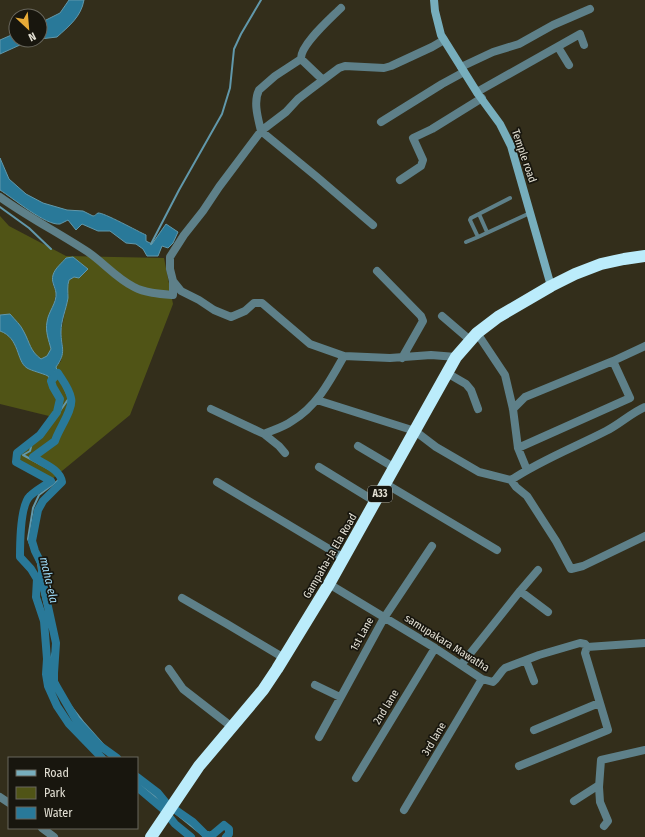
<svg xmlns="http://www.w3.org/2000/svg" width="645" height="837" font-family="'Fira Sans Condensed',sans-serif">
<rect width="100%" height="100%" fill="#332e1b"/>
<path fill="#505416" d="M0,216L9,226L66,256L164,258L173,304L130,415L51,480L16,462V453L40,435L49,416L0,404V331C20,338 16,361 27,368C33,371 42,373 48,376L51,380L56,367L61,361L63,348L61,332L68,297L67,287L69,280L88,269L73,257L66,258L62,263L52,282L56,293L54,303L47,322V330L51,350L47,356L41,359L34,354L30,346L3,314L0,315Z"/>
<path fill="#297999" stroke="#6198ab" d="M69,0H84C81,17 69,26 57,37L40,39V23L60,13Z
M16,33V40H31L0,54V40Z
M0,158L9,179L26,194L43,203L67,210L83,211L93,216C95,216 96,214 98,213C103,212 139,232 146,235V241L152,244L166,224L178,232L173,243L168,248L162,246L158,256H147L143,249L136,244L126,243L110,231H98L82,224L76,230L68,220C66,221 62,223 60,224C46,226 13,198 0,190Z
M73,257L88,269L79,278L74,277L69,280C67,286 68,292 68,298C66,310 61,320 61,332C61,348 67,352 56,367L58,373L51,381L48,376C42,373 32,371 27,368C16,361 20,338 0,331V315L10,314C15,320 21,325 24,332C30,343 30,351 41,359L47,356L51,349C49,341 45,331 47,322C48,312 57,303 56,293C55,286 51,282 53,275C55,268 62,263 66,258Z"/>
<g fill="none" stroke-linecap="round" stroke-linejoin="round">
<path stroke="#6198ab" stroke-width="2" d="M0,207L29,228L51,249
M151,244L179,190L222,114L230,88L234,49L241,34L261,0
M55,372L63,385L69,398L44,434L32,443L30,451L23,455L51,470L60,479L39,495L33,508L28,539L38,563L42,593L55,646L49,664L64,697L84,723L115,758
M137,782L167,806
M174,812L205,837"/>
<path stroke="#297999" stroke-width="8" d="M102,758L69,724L57,706L48,686L46,674L47,659L44,621L36,597L37,579L31,569L20,557C20,544 20,505 30,496C36,490 44,486 51,481L16,462L17,453L40,435L57,412L60,399L53,387L51,381L58,373C63,381 69,388 71,398C74,409 58,430 55,441L33,457C44,464 60,469 62,482L43,501L38,510L32,541L35,551L42,565V579L56,643L54,673V682L76,720L99,745L117,758
M137,777L158,793L167,804L193,822L205,834L211,836L224,825L229,829V834L226,837
M137,787L163,809L175,824L191,837"/>
<path stroke="#5e8089" stroke-width="4" d="M510,198L471,218L470,220L478,237L530,213
M479,214L487,232
M466,242L478,237"/>
<path stroke="#5e8089" stroke-width="8" d="M444,40L432,47L391,66L384,68L345,66L339,68L311,89L298,99L286,112L261,131L219,187L203,211L184,235L170,257V269L173,281L181,291L199,300L214,310L231,317L245,311L254,303H262L310,344L344,356L390,358L431,355L456,357
M558,47L569,65
M301,59L275,76L259,90C253,102 258,118 261,131L317,177L373,225
M461,67L493,52L519,44L553,25L590,9
M323,80L301,59C300,45 330,19 341,8
M477,92L580,34L584,45
M381,122L442,84L464,72
M400,180L421,166L423,160L413,138L432,129L482,98
M0,197C28,217 59,233 88,252C104,263 116,278 134,287C145,293 160,294 173,295V281
M377,271L421,316L423,321L402,358
M442,316L470,340
M477,333L505,375L513,409L518,448L527,470
M447,373L466,384L471,390L478,409
M317,400L415,431L436,447L479,472L511,480L516,487L527,496L556,541L571,569L583,566L645,536
M211,409L264,434C273,430 284,427 292,421C317,406 330,381 344,356
M513,409L525,397L613,361L645,346
M264,434L279,446L285,453
M358,446L395,468
M518,448L630,398L613,361
M319,467L376,502
M511,480C541,460 575,447 606,431C620,424 631,413 645,407
M217,482L344,558
M386,484L497,550
M329,584L435,648L482,679L493,682C498,678 500,672 505,668L539,655L580,643L585,644L587,647L645,643
M520,591L548,612
M182,598L227,624L284,658
M526,660L534,681
M461,665L520,591L538,570
M169,669L183,689L232,727
M315,685L340,697
M534,730L599,703
M319,737L384,618L432,546
M519,766L608,730L585,653L587,647
M356,778L435,648
M0,797L9,803
M574,801L599,785
M404,810L482,679
M604,826L608,821L600,802L599,787L601,760L645,750
M42,828L54,837"/>
<path stroke="#77aebd" stroke-width="8" d="M434,0L435,11L441,35L478,94L500,124L511,146L551,286"/>
<path stroke="#bbecfb" stroke-width="12" d="M151,837L199,766L263,690L277,669L329,584L456,357L477,333L498,317L551,286L575,274L601,264L624,259L645,256"/>
</g>
<g text-anchor="middle" dominant-baseline="central" stroke-width="3.5" stroke-linejoin="round" paint-order="stroke">
<rect fill="#18160e" stroke="#a6a399" stroke-width="1" x="368" y="486" width="24" height="16" rx="3"/>
<g font-size="10" font-weight="bold" fill="#e3e0d4">
<text x="380" y="494">A33</text>
</g>
<g font-size="11" fill="#e3e0d4" stroke="#18160e">
<text transform="translate(524 156) rotate(71)">Temple road</text>
<text transform="translate(330 556) rotate(-60)">Gampaha-Ja Ela Road</text>
<text transform="translate(362 634) rotate(-61)">1st Lane</text>
<text transform="translate(447 643) rotate(32)">samupakara Mawatha</text>
<text transform="translate(386 707) rotate(-59)">2nd lane</text>
<text transform="translate(434 739) rotate(-59)">3rd lane</text>
</g>
<g font-size="12" font-style="italic" fill="#9cd7f3" stroke="#18160e">
<text transform="translate(49 580) rotate(77)">maha-ela</text>
</g>
</g>
<rect x="8" y="757" width="130" height="72" fill="#18160e" stroke="#69675d"/>
<rect x="16" y="770" width="20" height="6" fill="#77aebd" stroke="#69675d"/>
<text x="44" y="777" font-size="12" fill="#e3e0d4">Road</text>
<rect x="16" y="787" width="20" height="12" fill="#505416" stroke="#69675d"/>
<text x="44" y="797" font-size="12" fill="#e3e0d4">Park</text>
<rect x="16" y="807" width="20" height="12" fill="#297999" stroke="#69675d"/>
<text x="44" y="817" font-size="12" fill="#e3e0d4">Water</text>
<g transform="translate(28 28) rotate(154)"><circle r="19" fill="#18160e" stroke="#69675d"/>
<path d="M0-3L7 15L0 10L-7 15Z" fill="#e8ab37"/>
<text y="-6" font-size="11" font-weight="bold" text-anchor="middle" fill="#e3e0d4">N</text>
</g>
</svg>
